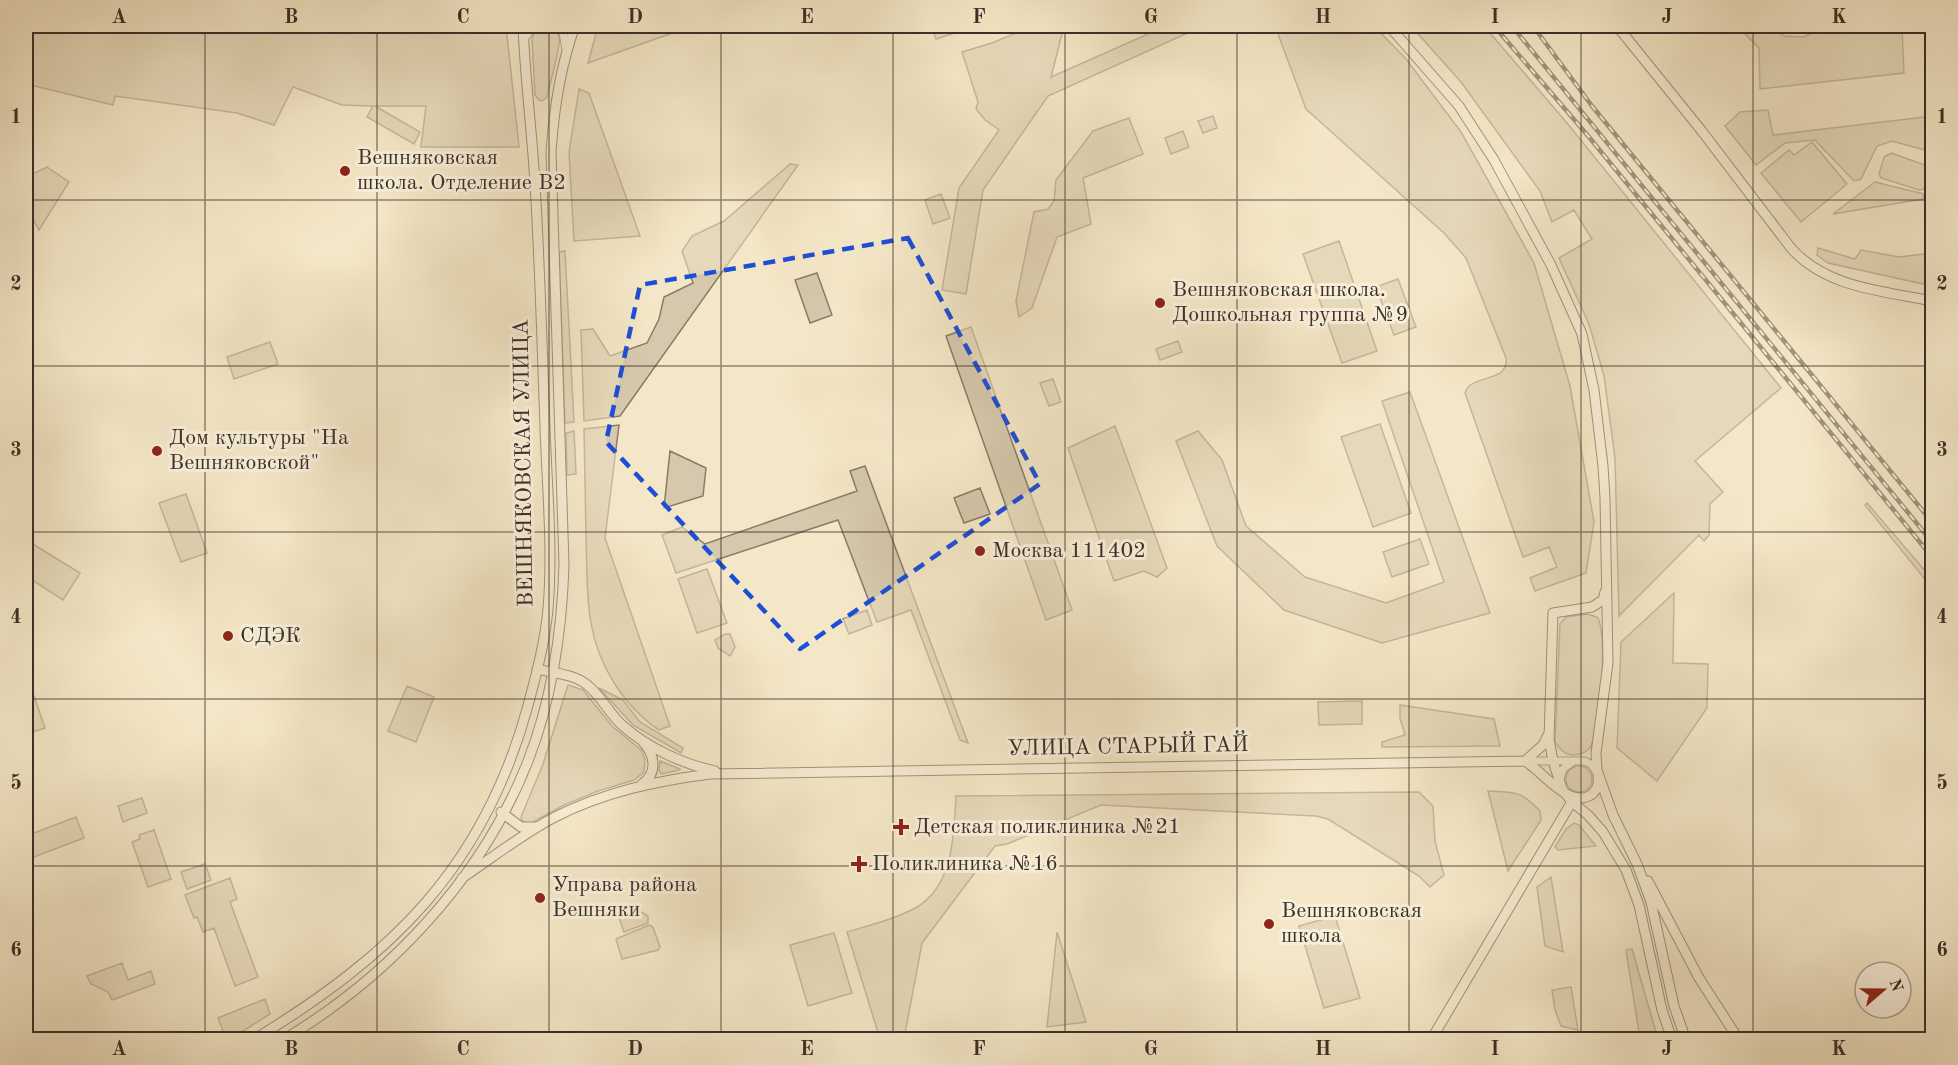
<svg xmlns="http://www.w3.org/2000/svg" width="1958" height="1065" font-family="'Old Standard TT',serif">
<rect width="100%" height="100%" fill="#f4e7c7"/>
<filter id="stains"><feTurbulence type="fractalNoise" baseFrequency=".00333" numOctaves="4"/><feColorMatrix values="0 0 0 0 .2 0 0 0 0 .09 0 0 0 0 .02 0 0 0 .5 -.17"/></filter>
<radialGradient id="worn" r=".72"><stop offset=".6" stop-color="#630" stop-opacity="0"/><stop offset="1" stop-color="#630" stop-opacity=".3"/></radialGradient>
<path fill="#d5c8ac" stroke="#887c69" stroke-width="1.5" d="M26,26H506L519,147H421L426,106H375L420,132L414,144L367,117L373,106L342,105L293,87L274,125L237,113L115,96L113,105L26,84Z
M598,26H692L588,63Z
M949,26L952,34L936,39L933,31Z
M1033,26H1064L1051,77L1166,26H1203L1048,96L983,190L966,294L942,290L959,188L999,130L985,120L976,109L978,102L962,52L992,43Z
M1275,26H1374L1406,59L1461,132L1534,263L1570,386L1594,522L1586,573L1535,591L1530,578L1557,567L1549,547L1523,557L1465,393C1471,373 1509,384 1506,358L1466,258L1444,233L1306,109Z
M1411,26H1484L1567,123L1781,388L1695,461L1723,492L1710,504L1709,535L1704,541L1699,535L1619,616L1615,458L1604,376L1589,324L1559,258L1592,239L1574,210L1552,222L1540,191L1461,82Z
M1744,26H1768L1784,36L1803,37L1828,26H1898L1902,30L1904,73L1760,89L1759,48L1740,29Z
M544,27C550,26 556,28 559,36C562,44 549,86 547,97L542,101L539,100L535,95L532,39L534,33Z
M579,89L589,93L640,236L574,241L569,152Z
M1768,110L1773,135L1932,116V152L1892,141L1877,146L1861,179L1854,181L1815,140L1785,143L1756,165L1725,126L1740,112Z
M1213,116L1217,128L1203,133L1198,121Z
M1129,118L1143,154L1083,178L1091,224L1057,237L1032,308L1019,317L1016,301L1034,212L1048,209L1054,201L1056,180L1093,131Z
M1183,131L1189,147L1171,154L1165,138Z
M1812,142L1847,184L1801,222L1761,173L1789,150L1794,155Z
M1891,153L1928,166L1930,172L1924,189L1919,190L1881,178L1879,174L1884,157Z
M790,164L798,165L620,416L584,421L581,330L593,329L610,356L647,343L659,319L664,297L693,283L682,251L692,236L724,221Z
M47,167L69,182L39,230L26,206V177Z
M1875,182L1924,194L1923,199L1833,214Z
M941,194L950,218L933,224L925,200Z
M1339,241L1377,351L1342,363L1303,254Z
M1818,248L1855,259L1861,250L1899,257L1932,253V286L1828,263L1817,255Z
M565,251L574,422L565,423L559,252Z
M817,273L832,315L810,323L795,280Z
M1398,279L1416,327L1394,335L1376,287Z
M971,327L1072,610L1046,620L946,336Z
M1178,341L1182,352L1160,360L1156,349Z
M270,342L278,364L234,379L227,357Z
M1053,379L1061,402L1049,406L1040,383Z
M1410,392L1490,613L1382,643L1284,610L1217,546L1176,441L1198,431L1222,460L1246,526L1305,577L1386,603L1444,582L1382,401Z
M1380,424L1411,513L1373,527L1341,437Z
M619,425L605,538L670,726L659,730C624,707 598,665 591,623C586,595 587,565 586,536C585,500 585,465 584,429Z
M1115,426L1167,568L1157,577L1144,571L1114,581L1068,448Z
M574,431L576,474L567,475L566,433Z
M670,451L706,468L703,496L664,508Z
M865,466L968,743L960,740L911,610L877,622L838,520L676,573L662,535L682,527L705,544L857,491L850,471Z
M980,488L990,514L964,523L954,498Z
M186,494L207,553L181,562L159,503Z
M1867,503L1932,579V588L1865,505Z
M1420,539L1429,564L1392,577L1383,552Z
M28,541L80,573L63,600L26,576V544Z
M707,569L727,623L697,633L678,579Z
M1674,593L1673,663L1708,664L1707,708L1657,781L1617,748L1621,642Z
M867,610L872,625L849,634L843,619Z
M1587,614L1597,617C1608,630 1601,735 1589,749C1585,753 1578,755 1572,755C1564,754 1558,748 1555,741L1560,624L1566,617Z
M725,634H730L735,647L730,656L718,648L715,640Z
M568,685L583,690L612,726L641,750L645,759L644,772L634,780L598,791L564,805L531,823L522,821L521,817L543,764Z
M407,686L434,697L416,742L388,731Z
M599,688L623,700L640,722L683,748L681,753L633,725Z
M33,693L45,728L30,733L26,719V695Z
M1362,701V724L1319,725L1318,702Z
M1400,705L1494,719L1500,746L1382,747V742L1405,735L1400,718Z
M660,761L680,769V770L661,774L659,770Z
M1566 779a13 13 0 1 1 26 0a13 13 0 1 1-26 0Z
M1488,791C1516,793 1520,790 1540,811L1541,820L1508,871Z
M1419,792L1433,806L1435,841L1444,875L1430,887L1419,876L1328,819L1316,816L1101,805L1007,844L995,846L922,943L904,1039H880L847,932C870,925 896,919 917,907C954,885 954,832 956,796Z
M142,798L147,813L123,822L118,806Z
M76,817L84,838L26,860V836Z
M1574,823L1579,825L1596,846L1558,850L1555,847L1566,829Z
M154,830L171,879L148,887L132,842L140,839L139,835Z
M205,864L211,880L187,889L181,872Z
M1551,877L1563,952L1545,946L1537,887Z
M230,878L237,899L230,902L258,977L235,986L214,928L203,932L197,917L194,918L185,895Z
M621,909L641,912L648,916V923L624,932L617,912Z
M1335,916L1360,998L1324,1008L1299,926Z
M649,925L653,927L660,947L658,950L622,959L616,939Z
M1057,932L1086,1022L1047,1027Z
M834,933L852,993L808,1006L790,945Z
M1632,949L1658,1039H1640L1626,950Z
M122,963L128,980L151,971L155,984L112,1000L108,992L91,984L87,976Z
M1571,987L1578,1030L1561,1026L1555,1010L1552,990Z
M265,999L270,1014L240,1033L226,1039L218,1018Z"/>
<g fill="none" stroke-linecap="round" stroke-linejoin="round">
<g stroke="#695d4e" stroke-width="9">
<path id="street" d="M558,26L563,33L566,49
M525,38L533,26
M1525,761H1584L1591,764L1597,773
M1560,779L1563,769L1574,761"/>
</g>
<g stroke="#3b2f26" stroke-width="11">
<path id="secondary" d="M1389,26L1459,106L1494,160L1551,265L1582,334L1594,390L1603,466L1605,498L1608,663L1596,753L1597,770L1613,815L1637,864L1651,902L1674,1006L1686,1040
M1617,26L1701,130L1791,248C1826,288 1884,291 1932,301
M1605,592L1603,600L1592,607L1553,613L1549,739L1553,761L1562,789L1572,802L1588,815L1603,832L1626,870L1639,905L1662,1010L1672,1040
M537,669C553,673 573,674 586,684C601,695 609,714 623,726C648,748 683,764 715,771
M1525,761L1543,745L1549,733
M642,784C658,773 655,755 643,742
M501,812L521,827H536
M462,878C492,858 522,834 555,817C604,792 656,781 710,774L1525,761C1542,771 1568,807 1589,796C1597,792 1599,784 1598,776
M1648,881L1699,978L1739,1040
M253,1040C392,956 483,868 527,709C536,676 545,642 548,609C553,549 547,487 545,427C542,346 540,265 535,184C532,131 525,78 523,26
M283,1040C390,976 482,878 528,761C552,699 562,631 564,565L551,152C554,108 560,67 575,26
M1431,1040L1574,798"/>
</g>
<use href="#street" stroke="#f8efdb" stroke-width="7"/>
<use href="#secondary" stroke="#f8efdb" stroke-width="9"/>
<g stroke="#3b2f26" stroke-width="4.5">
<path id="rail" d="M1494,26L1589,137L1932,557
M1512,26L1932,542
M1533,26L1592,106L1932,522"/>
</g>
<use href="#rail" stroke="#f8efdb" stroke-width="2" stroke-dasharray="7" stroke-linecap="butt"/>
</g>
<path d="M0 0H1958V1065H0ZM908,238L1040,484L800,649L606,442L640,285Z" fill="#f4e7c7" fill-opacity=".55" fill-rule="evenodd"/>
<path fill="none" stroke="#1d4ed8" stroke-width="4.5" stroke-dasharray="12 8" stroke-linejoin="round" d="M908,238L1040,484L800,649L606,442L640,285Z"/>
<path fill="none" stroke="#3b2f26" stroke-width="1.5" stroke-opacity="0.55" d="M205,26V1040M377,26V1040M549,26V1040M721,26V1040M893,26V1040M1065,26V1040M1237,26V1040M1409,26V1040M1581,26V1040M1753,26V1040M26,200H1932M26,366H1932M26,532H1932M26,699H1932M26,866H1932"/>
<g fill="#8f2418" stroke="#f8efdb" stroke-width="2">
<circle cx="345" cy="171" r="6"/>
<circle cx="1160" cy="303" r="6"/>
<circle cx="157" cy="451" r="6"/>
<circle cx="980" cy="551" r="6"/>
<circle cx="228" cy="636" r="6"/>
<path d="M898 818h6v6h6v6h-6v6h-6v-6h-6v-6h6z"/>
<path d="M856 855h6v6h6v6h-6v6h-6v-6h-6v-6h6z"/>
<circle cx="540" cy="898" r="6"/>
<circle cx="1269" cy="924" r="6"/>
</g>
<g text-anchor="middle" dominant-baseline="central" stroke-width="6" stroke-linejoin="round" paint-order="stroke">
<g font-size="22" fill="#3b2f26" stroke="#f8efdb" text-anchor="start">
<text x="357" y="158">Вешняковская<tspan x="357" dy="25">школа. Отделение В2</tspan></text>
<text x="1172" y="290">Вешняковская школа.<tspan x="1172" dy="25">Дошкольная группа №9</tspan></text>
<text x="169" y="438">Дом культуры "На<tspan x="169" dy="25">Вешняковской"</tspan></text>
<text x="992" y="551">Москва 111402</text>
<text x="240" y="636">СДЭК</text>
<text x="914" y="827">Детская поликлиника №21</text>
<text x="872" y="864">Поликлиника №16</text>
<text x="552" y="885">Управа района<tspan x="552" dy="25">Вешняки</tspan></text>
<text x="1281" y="911">Вешняковская<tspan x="1281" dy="25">школа</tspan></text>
</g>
<g font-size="22" fill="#3b2f26" stroke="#f8efdb">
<text transform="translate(524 463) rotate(-91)">ВЕШНЯКОВСКАЯ УЛИЦА</text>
<text transform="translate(1128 747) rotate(-1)">УЛИЦА СТАРЫЙ ГАЙ</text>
</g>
</g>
<rect width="1958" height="1065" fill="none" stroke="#f4e7c7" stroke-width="66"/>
<g transform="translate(1883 990) rotate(70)"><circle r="28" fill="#f8efdb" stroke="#aca293" stroke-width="1.5"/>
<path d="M0-4.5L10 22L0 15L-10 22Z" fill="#8f2418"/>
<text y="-9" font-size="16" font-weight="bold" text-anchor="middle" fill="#3b2f26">N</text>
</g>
<rect x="33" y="33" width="1892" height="999" fill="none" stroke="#3b2f26" stroke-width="2"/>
<g font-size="20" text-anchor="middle" font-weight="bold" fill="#3b2f26">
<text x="119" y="23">A</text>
<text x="291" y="23">B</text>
<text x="463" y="23">C</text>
<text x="635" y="23">D</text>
<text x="807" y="23">E</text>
<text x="979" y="23">F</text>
<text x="1151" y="23">G</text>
<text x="1323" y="23">H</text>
<text x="1495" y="23">I</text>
<text x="1667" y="23">J</text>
<text x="1839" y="23">K</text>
<text x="16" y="123">1</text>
<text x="1942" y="123">1</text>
<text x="16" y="290">2</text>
<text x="1942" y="290">2</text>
<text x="16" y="456">3</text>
<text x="1942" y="456">3</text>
<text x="16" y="623">4</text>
<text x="1942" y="623">4</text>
<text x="16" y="789">5</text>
<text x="1942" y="789">5</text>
<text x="16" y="956">6</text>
<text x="1942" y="956">6</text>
<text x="119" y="1055">A</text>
<text x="291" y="1055">B</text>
<text x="463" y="1055">C</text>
<text x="635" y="1055">D</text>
<text x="807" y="1055">E</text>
<text x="979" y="1055">F</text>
<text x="1151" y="1055">G</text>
<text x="1323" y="1055">H</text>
<text x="1495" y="1055">I</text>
<text x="1667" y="1055">J</text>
<text x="1839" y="1055">K</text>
</g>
<rect width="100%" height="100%" filter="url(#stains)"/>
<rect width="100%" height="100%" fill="url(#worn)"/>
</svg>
